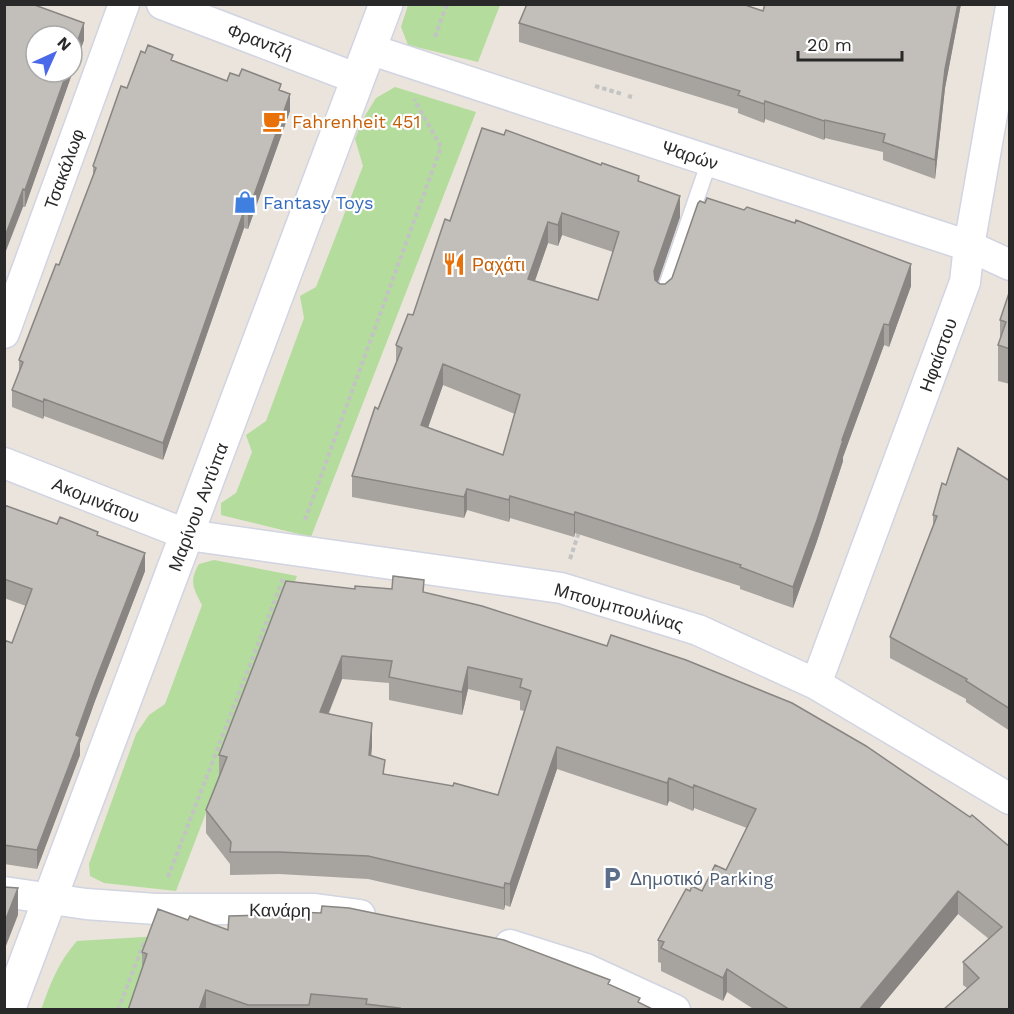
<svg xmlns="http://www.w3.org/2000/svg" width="1014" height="1014" font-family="'Work Sans',sans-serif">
<rect width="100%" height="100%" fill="#eae4dc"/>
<path fill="#b3dc9d" d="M408,5V4L500,5L478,62L408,45L401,27Z
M395,87L476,112L311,537L221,515V503L236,493L252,452L246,435L266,421L304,318L300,296L316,287L363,166L355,139L363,119L376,98Z
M214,560L297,576L176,891L104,883L90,876L89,864L136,734L149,715L165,704L202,605C193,588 189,581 199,564Z
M160,936L134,1009L41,1010C50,984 59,961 77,941Z"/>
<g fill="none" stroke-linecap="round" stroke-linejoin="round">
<g stroke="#d1d4e1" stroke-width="18">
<path id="service" d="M663,296L709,162"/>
</g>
<g stroke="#d1d4e1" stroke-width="33">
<path id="minor" d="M162,4L358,79
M369,49L969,246L1010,265
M4,333L124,4
M4,463L188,535L561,588L698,630L816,684L1010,799
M816,684L965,282L969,246L1010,12
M4,892L86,904L156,909H315L360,915
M510,945L586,969L675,1010"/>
</g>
<g stroke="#d1d4e1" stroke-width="36">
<path id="tertiary" d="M8,1010L386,4"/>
</g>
<path stroke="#c3c3c3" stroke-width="4" stroke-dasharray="4.5 3" stroke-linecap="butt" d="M435,37L447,4
M595,86L622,94
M628,96L632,97
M305,520L441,147L414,99
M570,559L579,532
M168,877L283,579
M118,1010L145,940"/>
<use href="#service" stroke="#fff" stroke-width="15"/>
<use href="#minor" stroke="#fff" stroke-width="30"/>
<use href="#tertiary" stroke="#fff" stroke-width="33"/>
</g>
<path fill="#a7a39f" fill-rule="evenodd" d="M4,4L84,40L25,207H23Z
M765,4H961L945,88L935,179L883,160V152L825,138L824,140L765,119L764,123L738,113V109L519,42V23L763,11Z
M173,60L227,81L281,91L290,111L248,229L244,228L163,460L44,416L43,419L12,407V390L19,373V360L59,265L93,177V166L127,88Z
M639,182L680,217L658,282L660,284L911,286L889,347L884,345L843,457V461L817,541L793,608L740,589V586L575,533L574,537L510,518L509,522L467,510L464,518L352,497V476L396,363V345L413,315L450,221ZM562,235L613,252L598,300L535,281L548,243L558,246ZM443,385L515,414L503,455L428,428Z
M1010,290V384L998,381V345L1000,341V320Z
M1010,481V731L966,702V699L890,658V637L933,525V515L946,485Z
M4,505L57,524L98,536L145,571L95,701L80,743V755L37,869L4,864V640L12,643L26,606L4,598Z
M355,589H392L424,593L1010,847V1010L967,988L963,985V962L989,939L958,914L878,1010H755L727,992L723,1001L661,971V963L658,962V940L690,891H702L726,870L747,828L694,808L693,811L669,801L667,806L557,769L510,907L505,905L504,910L368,879L279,874L230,875V864L206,833V810L219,777V755ZM342,679L389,683V700L462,715L468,689L520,701V710L524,711L498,795L385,774L371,756L372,746L329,713Z
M188,920L228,930L610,985L640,1003L654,1010H128L142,967V952Z"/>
<path fill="#888582" d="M958,4H961L945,88L935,179V160L945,69Z
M84,23V40L25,207V190L67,72H72V57Z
M290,94V111L248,229V212Z
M765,101V119L764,123V104Z
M825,120V138L824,140V121Z
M23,189V207L4,256V239Z
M680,196V217L654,293V271Z
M244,211V228L163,460V443Z
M562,213V235L558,246V225Z
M548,222V243L528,300V279Z
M911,264V286L889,347V325Z
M884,324V345L843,457V461L817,541L793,608V587L842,440Z
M443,364V385L421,447V425Z
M44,399V416L43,419V402Z
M467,489V510L464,518V497Z
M510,496V518L509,522V500Z
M575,512V533L574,537V515Z
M145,553V571L95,701L80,743V755L37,869V850L95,682Z
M342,656V679L320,734V712Z
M468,667V689L462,715V692Z
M372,723V746L369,778V755Z
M557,747V769L510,907V884Z
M669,778V801L667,806V783Z
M694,785V808L693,811V788Z
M505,883V905L504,910V888Z
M18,888V915L4,951V924Z
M958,891V914L878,1010H859Z
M727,969V992L723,1001V978Z
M206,990V1010H199Z"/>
<path fill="#c2beb9" stroke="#888582" stroke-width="1.5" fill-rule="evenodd" d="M4,4H32L84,23L72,57V36H36V72H67L25,190L23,189L4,239Z
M527,4H742L763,11L765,4H958L945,69L935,160L883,142L885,134L825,120L824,121L765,101L764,104L738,95L740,91L519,23Z
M148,45L173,55L171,60L227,81L230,73L239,76L242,69L281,84L279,90L290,94L248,212L244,211L163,443L44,399L43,402L12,390L23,362L19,360L56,264L59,265L96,168L93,166L121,86L127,88L141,51L145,53Z
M482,128L504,135L506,130L601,165L602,163L639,176L638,181L680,196L654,271L655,280L660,284H665L672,278L698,203L700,201L705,203L707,198L744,210L747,207L795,223L796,220L911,264L889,325L884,324L842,440H843L817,520L793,587L740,567L741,565L575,512L574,515L510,496L509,500L467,489L464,497L352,476L375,407L378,409L402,348L396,345L408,314L413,315L445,219L450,221ZM562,213L619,232L598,300L528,279L548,222L558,225ZM443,364L520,395L503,455L421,425Z
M1010,290V349L998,345L1006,322L1000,320Z
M958,448L1010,481V709L966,681L967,679L890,637L937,516L933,515L942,483L946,485Z
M4,505L57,524L60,517L98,532L97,535L145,553L95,682L76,735L80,737L37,850L4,845V640L12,643L32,589L4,579Z
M393,576L424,580L423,592L482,606L607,646L611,635L686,660L792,703L866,746L970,817L972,815L1010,847V1010H943L979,978L963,962L1002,927L958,891L859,1010H790L727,969L723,978L661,948L664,942L658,940L686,889L690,891L692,886L702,891L715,865L726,870L756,809L694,785L693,788L669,778L667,783L557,747L510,884L505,883L504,888L368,856L279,852H230L231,842L206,810L227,757L219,755L286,581L355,589V586L392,589ZM342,656L392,661L389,677L462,692L468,667L522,679L520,687L531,691L498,795L454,783L453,786L383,774L385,760L369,755L372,723L320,712Z
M4,887L18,888L4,924Z
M322,906L349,908L504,940L610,980L608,984L640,998L638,1002L654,1010H399L400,1008L366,1004L367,999L311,994L309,1005H248L206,990L199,1010H128L147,954L142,952L158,909L188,920L190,916L228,930L229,916L296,914L297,912L321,913Z"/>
<defs>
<g id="cafe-bare" transform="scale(1.8)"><path d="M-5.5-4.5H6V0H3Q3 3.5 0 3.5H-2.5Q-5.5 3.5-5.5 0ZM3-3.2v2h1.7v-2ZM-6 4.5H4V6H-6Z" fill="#e8710a" stroke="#fff" stroke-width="2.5" paint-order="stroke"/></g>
<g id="shop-bare" transform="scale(1.8)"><path d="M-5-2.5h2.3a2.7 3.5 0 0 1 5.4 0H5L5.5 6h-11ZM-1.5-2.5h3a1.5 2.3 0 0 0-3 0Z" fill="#3f7fe0" stroke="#fff" stroke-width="2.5" paint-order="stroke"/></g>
<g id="restaurant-bare" transform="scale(1.8)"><path d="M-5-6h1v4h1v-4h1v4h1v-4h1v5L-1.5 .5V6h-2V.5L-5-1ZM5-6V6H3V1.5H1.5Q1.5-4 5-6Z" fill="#e8710a" stroke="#fff" stroke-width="2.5" paint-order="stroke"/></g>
<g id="parking-bare" transform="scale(1.8)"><path d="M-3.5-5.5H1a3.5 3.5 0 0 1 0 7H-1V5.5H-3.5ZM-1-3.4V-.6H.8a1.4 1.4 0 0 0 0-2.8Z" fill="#5c6f8a" stroke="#fff" stroke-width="2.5" paint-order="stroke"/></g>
</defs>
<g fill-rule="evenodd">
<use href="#cafe-bare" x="274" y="121"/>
<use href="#shop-bare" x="245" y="202"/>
<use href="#restaurant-bare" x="454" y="264"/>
<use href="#parking-bare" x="612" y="878"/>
</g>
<g text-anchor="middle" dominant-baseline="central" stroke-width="4.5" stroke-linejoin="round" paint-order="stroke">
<g font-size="18" fill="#292929" stroke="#fff">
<text transform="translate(260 41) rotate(21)">Φραντζή</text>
<text transform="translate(690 155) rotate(18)">Ψαρών</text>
<text transform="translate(64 169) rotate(-70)">Τσακάλωφ</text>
<text transform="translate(938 355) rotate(-70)">Ηφαίστου</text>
<text transform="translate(96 500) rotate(22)">Ακομινάτου</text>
<text transform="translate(198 507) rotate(-69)">Μαρίνου Αντύπα</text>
<text transform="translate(619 607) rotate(16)">Μπουμπουλίνας</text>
<text transform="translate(280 910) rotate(1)">Κανάρη</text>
</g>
<g font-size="18" fill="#c56008" stroke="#fff" text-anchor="start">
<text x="292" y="121">Fahrenheit 451</text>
<text x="472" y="264">Ραχάτι</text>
</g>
<g font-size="18" fill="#366cbe" stroke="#fff" text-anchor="start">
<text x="263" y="202">Fantasy Toys</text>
</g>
<g font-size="18" fill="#4e5e75" stroke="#fff" text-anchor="start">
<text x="630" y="878">Δημοτικό Parking</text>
</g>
</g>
<rect width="1014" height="1014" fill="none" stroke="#292929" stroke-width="12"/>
<g transform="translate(54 54) rotate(45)"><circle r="28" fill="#ffffff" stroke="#a9a9a9" stroke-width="1.5"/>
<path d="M0-4.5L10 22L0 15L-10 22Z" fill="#4a69e9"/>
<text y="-9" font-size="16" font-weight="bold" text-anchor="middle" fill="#292929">N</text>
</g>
<path d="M798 51v9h104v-9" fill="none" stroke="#292929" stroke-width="3"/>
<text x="807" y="51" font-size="18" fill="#292929" stroke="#ffffff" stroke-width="4.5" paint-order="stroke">20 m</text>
</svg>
